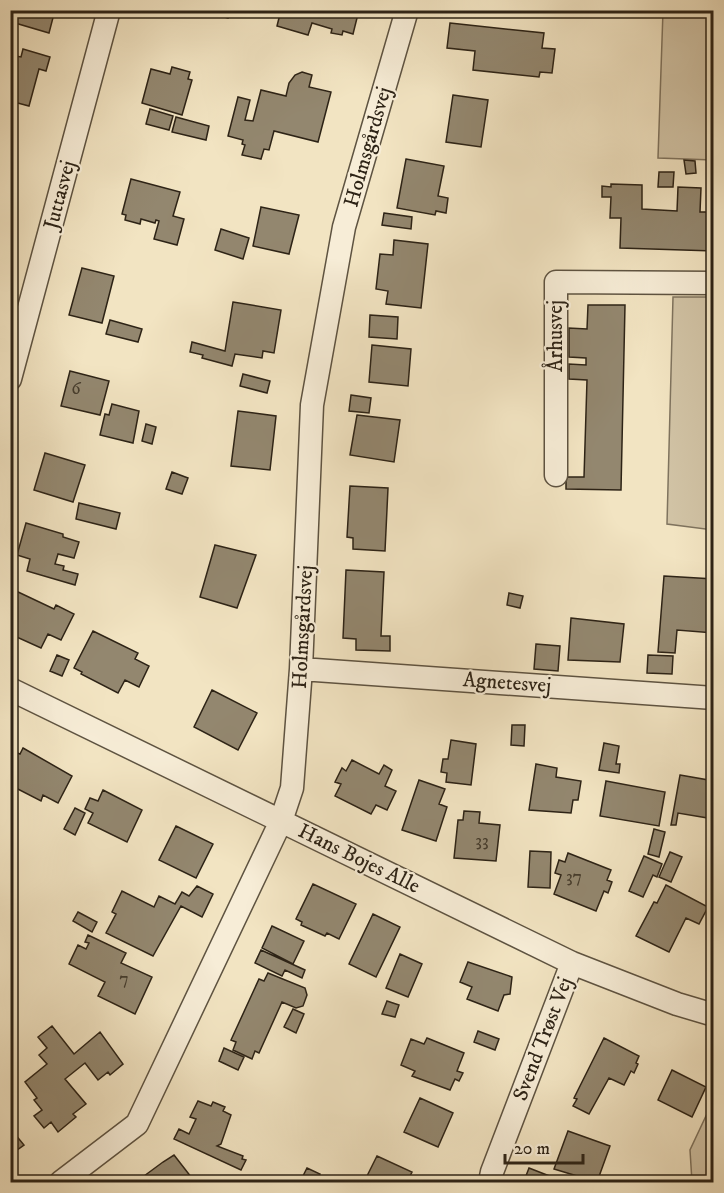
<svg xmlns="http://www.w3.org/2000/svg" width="724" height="1193" font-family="'IM FELL DW Pica',serif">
<rect width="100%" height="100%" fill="#f2e4c2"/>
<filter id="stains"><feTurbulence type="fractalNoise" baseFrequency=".00333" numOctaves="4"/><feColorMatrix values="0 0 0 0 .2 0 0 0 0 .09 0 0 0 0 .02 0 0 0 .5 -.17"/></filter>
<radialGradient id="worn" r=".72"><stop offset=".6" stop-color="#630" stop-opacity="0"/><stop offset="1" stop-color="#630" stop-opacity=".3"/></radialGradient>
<path fill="#d1c3a5" stroke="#7f735e" stroke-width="1.5" d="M663,11H713V160L658,158Z
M673,297H713V530L667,524Z
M713,1101V1182H692L690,1150Z"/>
<path fill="#93876f" stroke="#2d2316" stroke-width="1.5" d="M10,10H55L49,33L15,23L11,35Z
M200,10H223L229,12L228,18Z
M281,10L311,16L313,10H359L353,34L343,31L342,35L331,33L332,29L312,23L308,35L277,26Z
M530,10H561V14L530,13Z
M450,23L544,33L542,48L555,49L552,73L540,72L539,77L473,70L475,51L447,48Z
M23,49L50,57L46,71L39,69L29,106L10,101V55L21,57Z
M172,67L190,72L188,79L192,80L182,115L142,103L151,69L170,74Z
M302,72L312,75L309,87L331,92L318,142L274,131L269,150L264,149L261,159L242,155L245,145L242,144L243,140L228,136L238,97L250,100L245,120L253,121L261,90L286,96L289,83L295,75Z
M453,95L488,100L481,147L446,142Z
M150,109L173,116L169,130L146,124Z
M176,117L209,126L206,140L172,132Z
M406,159L444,166L438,196L448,198L446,213L436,211L435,215L397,208Z
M684,160L695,161L696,173L686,174Z
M659,172H674L673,187H658Z
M131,179L180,192L173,216L184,219L177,245L154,239L159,221L156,220L155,223L141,219L140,224L125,220L126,215L122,214Z
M611,184L642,185V209L677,211L678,187L701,188L700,212H714V251L620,248L621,218H610L611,197H602V186L611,187Z
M261,207L299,215L289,254L253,246Z
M384,213L412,217L411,229L382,225Z
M221,229L249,238L243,259L215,250Z
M394,240L428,244L421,308L386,304L388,291L376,289L380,254L393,255Z
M82,268L114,276L102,323L69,315Z
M233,302L281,310L274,353L263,351L262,358L235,354L232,366L202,358L203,355L190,352L192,342L225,351Z
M588,305H625L621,490L566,489V477H584L587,380L569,379V364L586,365V358L569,357V328L587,329Z
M370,315L398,317L397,339L369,337Z
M110,320L142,329L138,342L106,334Z
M372,345L411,349L408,386L369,382Z
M70,371L109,381L100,415L61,406Z
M243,374L270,381L267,393L240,386Z
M351,395L371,398L369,413L349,411Z
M112,404L139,411L133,443L100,435L105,414L109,415Z
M238,411L276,416L270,470L231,466Z
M357,415L400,420L394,462L350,455Z
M146,424L156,427L152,444L142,441Z
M45,453L85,465L73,502L34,490Z
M172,472L188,478L182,494L166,489Z
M350,486L388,488L385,551L353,549V538L347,537Z
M79,503L120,513L116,529L76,519Z
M26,523L63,534V537L79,542L74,558L58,554L55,564L64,566L63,570L78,574L75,585L27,571L30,559L17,555Z
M215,545L256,555L237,608L200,597Z
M346,570L384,572L381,636H390V651L356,650V639L343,638Z
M664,576L714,579V633L677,630L675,653L658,652Z
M16,591L54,609L56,605L74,614L61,640L48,634L41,648L10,634V601Z
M509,593L523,596L520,608L507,605Z
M571,618L624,624L620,662L568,660Z
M93,631L138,653L135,659L149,666L139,687L125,680L118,693L81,674L82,672L74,668Z
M536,644L560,646L558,671L534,669Z
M57,655L69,660L62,676L50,671Z
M648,655L673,656L672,674L647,673Z
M212,690L257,713L238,750L194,727Z
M512,725H525L524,746L511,745Z
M451,740L476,744L471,785L446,782L447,773L441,772L443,759H448Z
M604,743L619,746L616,764H620L619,773L599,770Z
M23,748L72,776L58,803L43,795L41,801L10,785V750L20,754Z
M352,760L379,774L384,765L392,770L385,786L396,791L387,810L376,805L371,814L335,796L341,784L335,782L342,768L346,771Z
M536,764L557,768L556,777L581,781L578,800H573L571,813L529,810Z
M680,775L714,781V819L678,813L676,825H671Z
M419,780L445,789L439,804L447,807L436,841L402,830Z
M606,781L665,792L659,826L600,816Z
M103,790L142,810L127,842L88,823L93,813L85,809L90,798L98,801Z
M75,808L85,813L75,835L64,829Z
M464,811L480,812L479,823L500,825L496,861L454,858L458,820H463Z
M176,826L213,844L196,878L159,860Z
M654,829L665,832L659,857L648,854Z
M530,851L551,852L550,888L528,887Z
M670,852L682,857L671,882L659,877Z
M568,853L611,870L607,880L612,882L608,893L604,891L596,911L554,894L561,875L555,873L559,860L565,862Z
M644,856L662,864L657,877L653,875L643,897L629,891Z
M313,884L356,904L339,939L327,933L325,936L301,925L302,922L296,919Z
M666,885L708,907L699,924L686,918L669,952L636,936L654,902L657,903Z
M197,886L213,894L202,917L181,906L153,956L106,933L116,914L112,912L122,891L154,907L159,896L175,904L182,892L189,896Z
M78,912L97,922L92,932L73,921Z
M373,914L400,927L376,977L349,964Z
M272,926L304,941L293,964L262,948Z
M88,935L126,953L121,963L152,977L135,1014L98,996L105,982L69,964L78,945L86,949L89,943L85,942Z
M261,950L305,970L302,978L285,970L282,976L255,963Z
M400,954L422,964L408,997L386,988Z
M468,962L512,977L510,994L504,995L498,1011L467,999L472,987L460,982Z
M268,973L305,988L307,995L303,1006L296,1008L282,1002L259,1053L255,1051L252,1059L233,1050L236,1042L231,1040L259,979L264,981Z
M387,1001L399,1005L395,1017L382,1014Z
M293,1009L304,1014L296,1033L284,1027Z
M52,1026L74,1054L100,1032L123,1064L110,1075L108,1072L98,1080L85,1063L65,1079L86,1104L73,1114L76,1117L58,1132L51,1122L44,1128L34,1116L42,1110L34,1100L37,1098L25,1082L47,1064L39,1055L47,1048L38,1037Z
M478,1031L499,1039L495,1050L474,1042Z
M427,1038L464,1053L457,1071L463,1073L459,1081L455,1079L450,1090L412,1076L415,1071L401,1065L411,1039L424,1044Z
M604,1038L639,1056L636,1063L638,1064L634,1073L631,1071L624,1085L609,1078L589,1114L573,1106L577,1099L574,1098Z
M224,1048L244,1057L238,1070L219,1061Z
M672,1070L706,1087L692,1117L658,1100Z
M420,1098L453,1113L438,1147L404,1132Z
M198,1101L211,1106L213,1102L225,1107L223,1111L231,1115L221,1144L217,1146L243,1156L242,1159L246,1160L241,1170L174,1139L179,1129L189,1134L196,1119L190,1117Z
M10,1128L24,1145L10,1155Z
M568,1131L610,1146L597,1182L554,1169Z
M174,1155L195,1182H136L163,1162Z
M377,1156L412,1172L407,1182H364Z
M307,1168L320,1174L316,1182H300Z
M529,1168L552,1177L550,1182L524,1181Z"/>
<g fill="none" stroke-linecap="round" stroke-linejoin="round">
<g stroke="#5e5341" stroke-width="25">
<path id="street" d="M10,379L109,10
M556,475V282L714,283
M301,669L714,698
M10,689L572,963L677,1004L714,1015
M61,1182L137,1124L281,821L292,788L301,669L312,405L344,227L407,10
M490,1182L492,1172L572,963"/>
</g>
<use href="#street" stroke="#f7edd7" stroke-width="22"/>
</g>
<g text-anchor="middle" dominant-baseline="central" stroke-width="4.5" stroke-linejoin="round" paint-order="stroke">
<g font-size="18" fill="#463c2c">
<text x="76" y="389">6</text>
<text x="482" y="841">33</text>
<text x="574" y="877">37</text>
<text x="124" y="979">7</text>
</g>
<g font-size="21" fill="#2d2316" stroke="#f7edd7">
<text transform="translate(368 147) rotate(-74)">Holmsgårdsvej</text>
<text transform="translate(60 195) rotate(-75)">Juttasvej</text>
<text transform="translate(556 336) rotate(-90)">Århusvej</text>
<text transform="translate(303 627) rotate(-87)">Holmsgårdsvej</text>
<text transform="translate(507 683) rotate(4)">Agnetesvej</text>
<text transform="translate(359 859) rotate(26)">Hans Bojes Alle</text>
<text transform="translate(543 1039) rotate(-69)">Svend Trøst Vej</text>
</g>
</g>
<rect width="724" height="1193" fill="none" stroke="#f2e4c2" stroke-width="36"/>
<rect x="12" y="12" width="700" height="1169" fill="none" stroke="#2d2316" stroke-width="3"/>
<rect x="18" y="18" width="688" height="1157" fill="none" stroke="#2d2316" stroke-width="1.5"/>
<path d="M505 1154v9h78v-9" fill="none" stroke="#2d2316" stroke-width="3"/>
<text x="514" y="1154" font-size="18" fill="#2d2316" stroke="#f7edd7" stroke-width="4.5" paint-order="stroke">20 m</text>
<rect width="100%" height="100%" filter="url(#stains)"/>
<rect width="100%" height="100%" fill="url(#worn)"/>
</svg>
